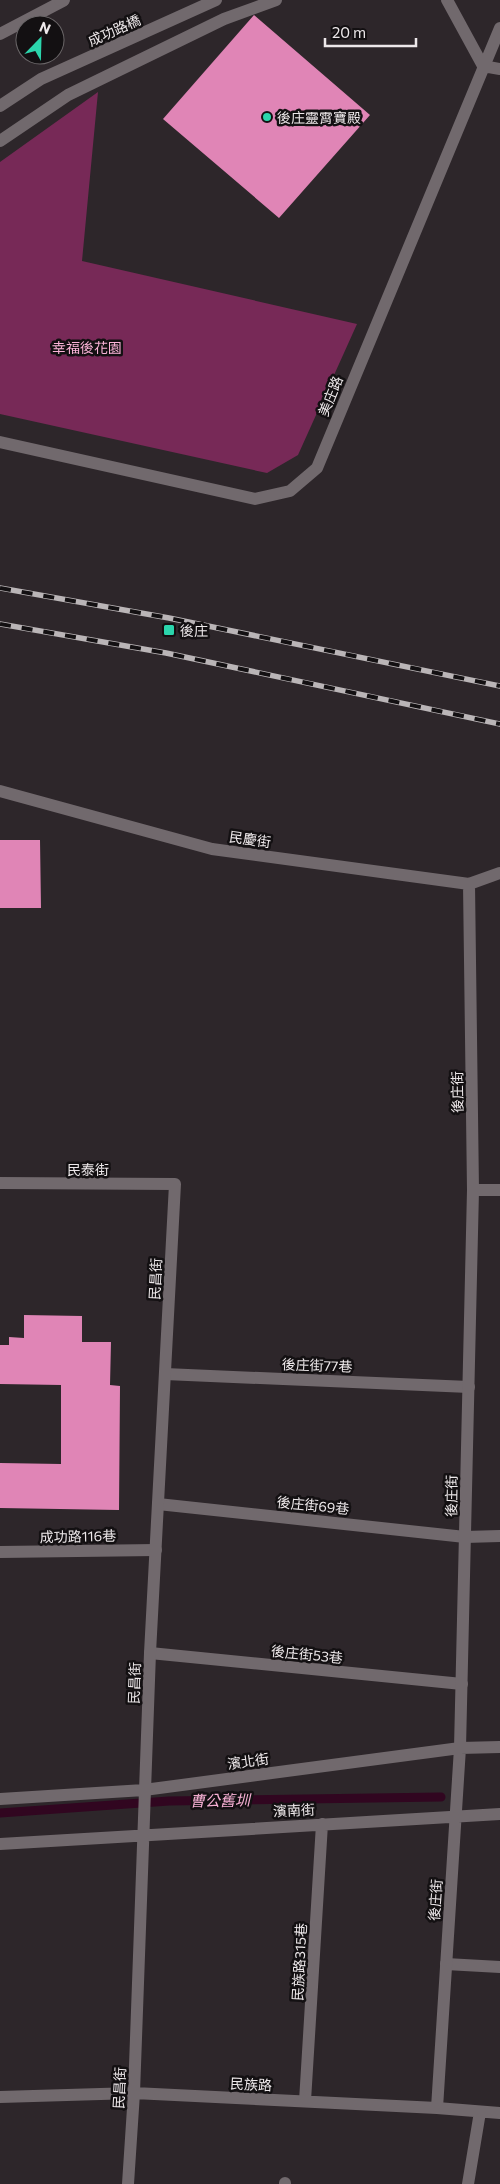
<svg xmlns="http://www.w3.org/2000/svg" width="500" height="2184" font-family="Commissioner,'Noto Sans TC',sans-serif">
<rect width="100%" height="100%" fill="#2d262a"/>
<path fill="#772957" d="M98,92L82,261L357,324L298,455L267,473L0,414V162Z"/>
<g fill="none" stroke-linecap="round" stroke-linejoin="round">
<path stroke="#310620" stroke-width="9" d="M0,1813L169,1801L441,1797"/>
</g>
<path fill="#e085b6" d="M254,15L370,115L279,218L163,119Z
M0,840H40L41,908H0Z
M24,1315L82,1316V1342H111L110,1385L120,1386L119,1510L0,1508V1463L61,1464V1385L0,1384V1345H9V1337L24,1338Z"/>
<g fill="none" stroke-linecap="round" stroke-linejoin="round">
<path stroke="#71696d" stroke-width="12" d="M0,34L63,1
M0,141L68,95L224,19L276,0
M165,1374L469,1387
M158,1504L465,1537L500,1536
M0,1552L156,1550
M150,1653L462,1684
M446,1964L500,1967
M285,2184V2183"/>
<path stroke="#71696d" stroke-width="12" d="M60,0H64
M447,0L483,66L500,69
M0,442L255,499L290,491L317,468L500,28
M0,791L212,849L469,884L500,873
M0,1183L175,1184L150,1653L134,2093L128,2184
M473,1190H500
M0,1799L144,1790L460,1748L500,1747
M0,1844L500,1814
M0,2097L134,2093L437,2108L500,2113
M305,2101L322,1824
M437,2108L460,1748L473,1190L469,884
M468,2184L480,2112"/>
<path stroke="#71696d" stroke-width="12" d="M0,106L41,79L216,0"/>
<g stroke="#bab5b7" stroke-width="5.5">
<path id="rail" d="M0,588L169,618L500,686
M0,624L166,653L500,724"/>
</g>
<use href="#rail" stroke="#131012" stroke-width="4" stroke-dasharray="11" stroke-linecap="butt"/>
</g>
<g fill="#2bd5ac" stroke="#131012" stroke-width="2">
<circle cx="267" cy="117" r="5"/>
<rect x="163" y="624" width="12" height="12" rx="2.5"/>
</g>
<g text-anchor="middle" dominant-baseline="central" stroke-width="5" stroke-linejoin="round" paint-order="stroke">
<g font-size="14" fill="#ede8ea" stroke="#131012">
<text transform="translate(114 30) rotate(-24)">成功路橋</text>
<text transform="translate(330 396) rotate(-68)">美庄路</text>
<text transform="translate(250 839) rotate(8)">民慶街</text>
<text transform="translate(457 1092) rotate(-91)">後庄街</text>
<text x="88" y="1169">民泰街</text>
<text transform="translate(155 1279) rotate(-87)">民昌街</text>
<text transform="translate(317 1365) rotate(2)">後庄街77巷</text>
<text transform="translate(451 1496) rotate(-89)">後庄街</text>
<text transform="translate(313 1505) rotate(6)">後庄街69巷</text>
<text transform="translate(78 1536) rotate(-1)">成功路116巷</text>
<text transform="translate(307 1654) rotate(6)">後庄街53巷</text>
<text transform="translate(134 1683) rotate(-88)">民昌街</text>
<text transform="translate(248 1761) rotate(-8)">濱北街</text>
<text transform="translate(294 1810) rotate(-3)">濱南街</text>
<text transform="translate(435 1900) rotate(-86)">後庄街</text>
<text transform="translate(299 1962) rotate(-87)">民族路315巷</text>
<text transform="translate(251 2084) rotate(3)">民族路</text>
<text transform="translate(119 2088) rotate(-87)">民昌街</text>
</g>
<g font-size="14" fill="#ede8ea" stroke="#131012" text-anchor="start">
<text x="277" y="117">後庄靈霄寶殿</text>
<text x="180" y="630">後庄</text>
</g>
<g font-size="14" fill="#fbb3d8" stroke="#131012">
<text x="87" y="347">幸福後花園</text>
</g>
<g font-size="15" font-style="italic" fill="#f7b0d4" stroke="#131012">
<text transform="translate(220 1800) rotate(-1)">曹公舊圳</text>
</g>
</g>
<g transform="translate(40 40) rotate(23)"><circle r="24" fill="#131012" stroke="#6a6668"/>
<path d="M0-4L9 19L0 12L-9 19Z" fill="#2bd5ac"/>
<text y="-8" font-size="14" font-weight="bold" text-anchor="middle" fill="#ede8ea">N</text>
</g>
<path d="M325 38v8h91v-8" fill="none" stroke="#ede8ea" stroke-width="2.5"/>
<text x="332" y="38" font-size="15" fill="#ede8ea" stroke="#131012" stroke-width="4" paint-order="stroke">20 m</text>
</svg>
